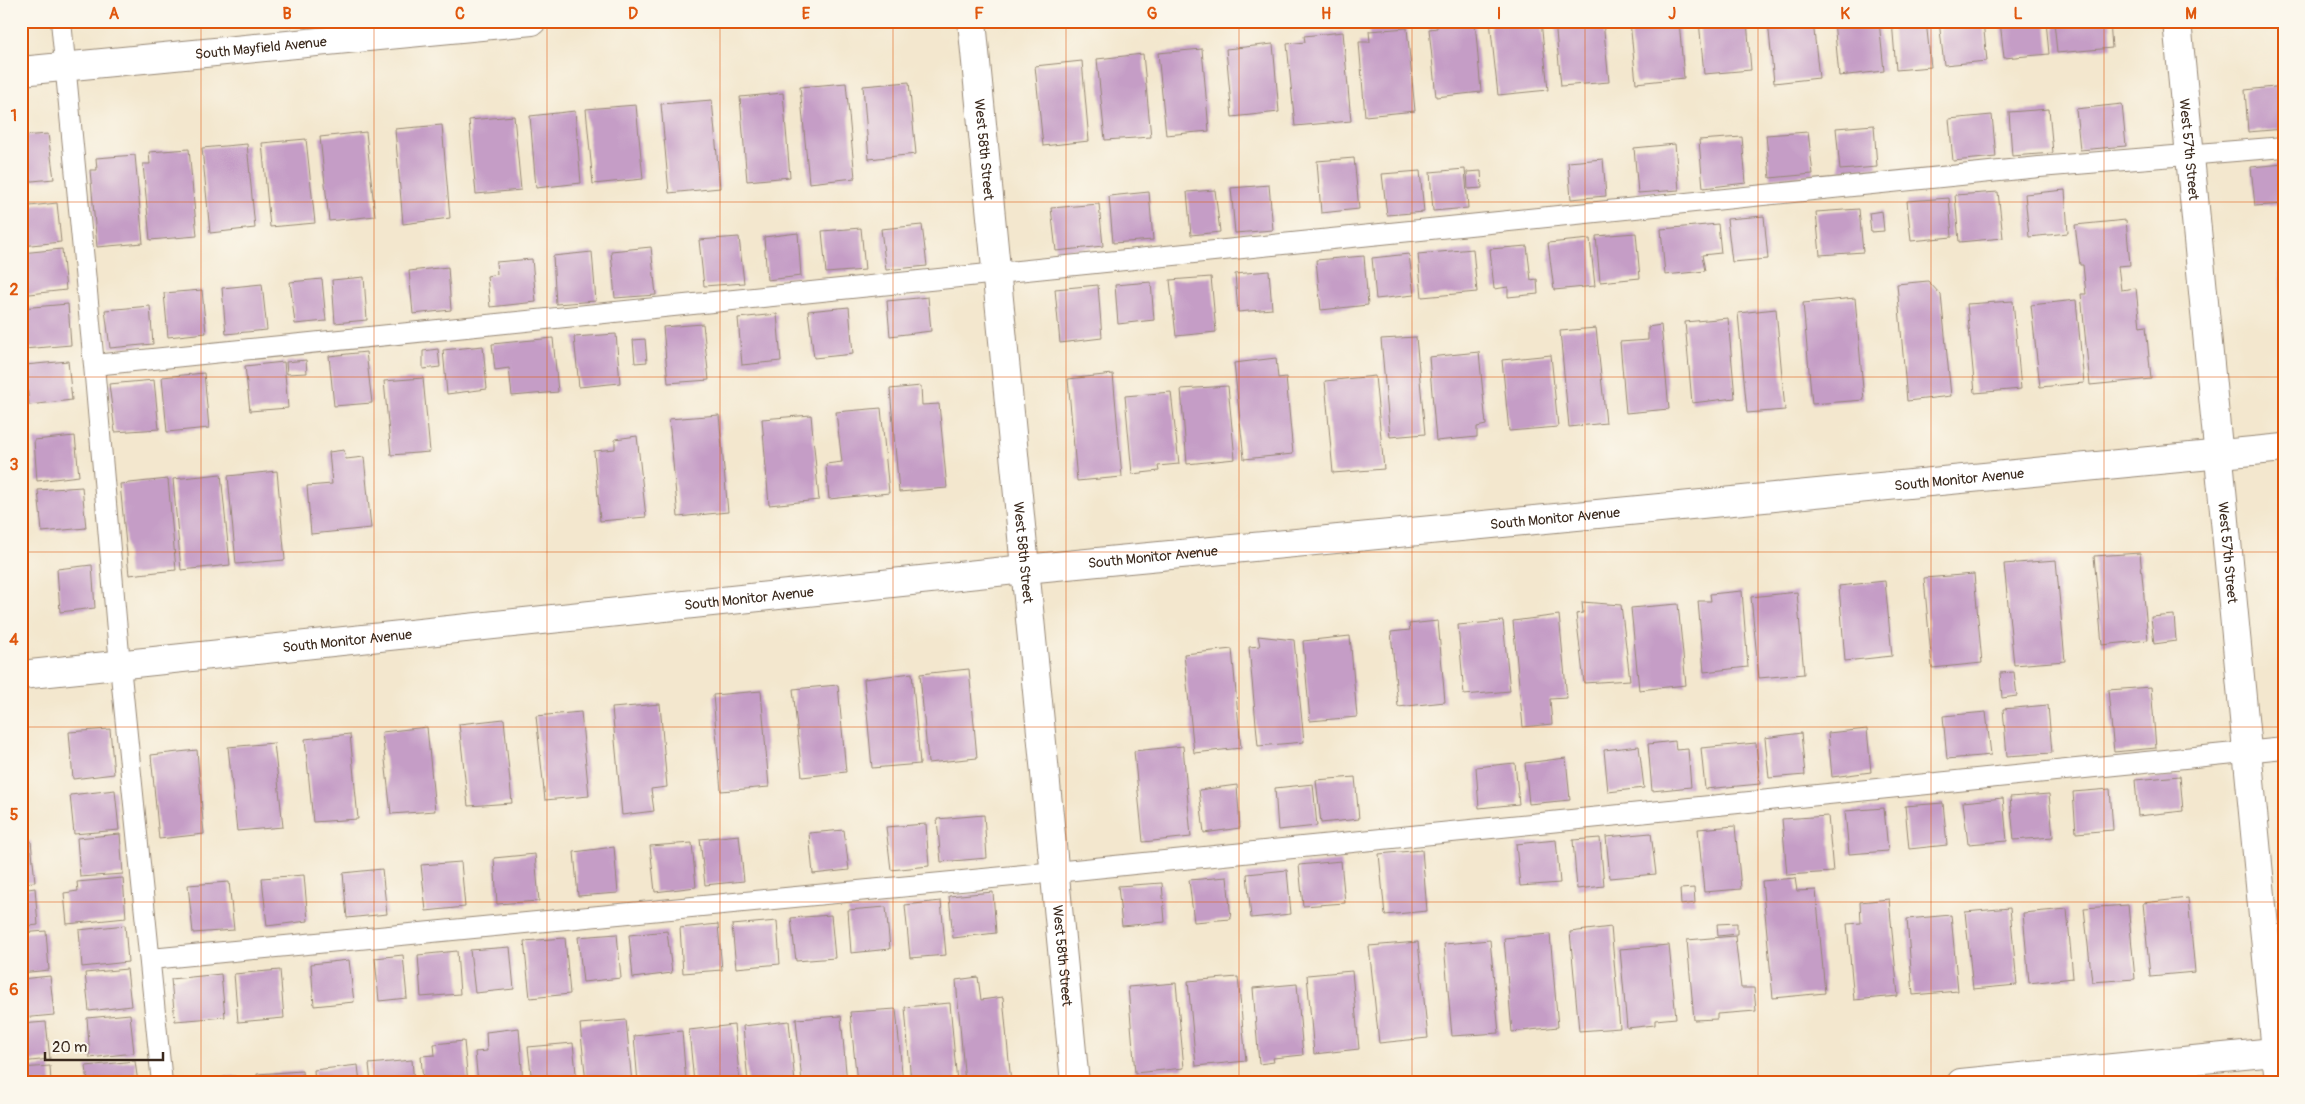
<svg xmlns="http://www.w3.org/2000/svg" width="2305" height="1104" font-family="Pangolin,sans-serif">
<rect width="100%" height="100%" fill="#fbf7ec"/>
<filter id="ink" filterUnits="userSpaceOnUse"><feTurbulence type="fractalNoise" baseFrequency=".02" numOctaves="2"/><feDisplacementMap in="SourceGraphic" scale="10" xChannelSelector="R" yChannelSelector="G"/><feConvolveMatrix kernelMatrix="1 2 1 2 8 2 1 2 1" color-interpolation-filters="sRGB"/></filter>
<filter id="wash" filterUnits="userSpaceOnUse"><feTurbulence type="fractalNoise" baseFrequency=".0096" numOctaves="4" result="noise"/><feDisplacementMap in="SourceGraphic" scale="20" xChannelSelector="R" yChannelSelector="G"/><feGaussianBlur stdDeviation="1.12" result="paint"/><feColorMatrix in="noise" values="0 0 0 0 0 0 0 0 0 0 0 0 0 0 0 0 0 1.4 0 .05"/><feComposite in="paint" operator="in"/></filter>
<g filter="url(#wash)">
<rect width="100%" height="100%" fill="#f3e7ce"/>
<g id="blocks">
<path fill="#c59dc6" d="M1437,21H1475L1481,92L1436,97L1429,29L1437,28Z
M1490,21H1541L1548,90L1498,95Z
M1555,21H1603L1609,82L1561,86Z
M1630,21H1679L1684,78L1636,83Z
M1699,21H1747L1751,70L1704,74Z
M1768,21H1813L1819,78L1774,83Z
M1834,21H1879L1884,71L1839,76Z
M1892,21H1926L1931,67L1896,70Z
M1939,21H1983L1987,61L1944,65Z
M2000,21H2046L2049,54L2004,58Z
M2054,21H2110L2112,48L2057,53Z
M1407,28L1415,111L1365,116L1359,42H1370L1369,31Z
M1343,32L1351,121L1295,126L1287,44L1305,42L1304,36Z
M1273,44L1279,112L1232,117L1226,49Z
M1202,49L1209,131L1166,135L1158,53Z
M1143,54L1151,137L1105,140L1097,59Z
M1082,61L1089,141L1043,146L1035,66Z
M909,82L916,154L869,159L863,86Z
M846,83L855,178L809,183L800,87Z
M2284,86V129L2248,132L2245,90Z
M783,93L790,177L747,181L740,97Z
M712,100L720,188L669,193L661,104Z
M2122,104L2126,146L2080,150L2076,109Z
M636,105L643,179L593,184L586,109Z
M2049,109L2053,153L2012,156L2009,112Z
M575,111L581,183L536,188L530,116Z
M1992,115L1996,157L1953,161L1949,119Z
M514,116L521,190L476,194L469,120Z
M442,125L450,218L403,224L395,129Z
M1874,125L1877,167L1840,170L1836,128Z
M366,132L375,216L329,221L320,137Z
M1808,132L1813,174L1770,178L1766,135Z
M48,134L54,179L21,182V136Z
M1742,137L1746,183L1703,188L1699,140Z
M306,139L315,223L270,227L262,143Z
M247,144L255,228L210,233L202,148Z
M1675,144L1679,190L1638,193L1634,148Z
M189,149L197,236L150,240L143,164H150L149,152Z
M135,155L143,243L97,247L90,170H97L96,158Z
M1354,158L1359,209L1321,213L1317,161Z
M1603,159L1606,196L1571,199L1568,162Z
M2284,164V204L2255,206L2251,167Z
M1465,169L1468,208L1433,211L1430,172Z
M1420,171L1424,212L1387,215L1382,174Z
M1481,171L1482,188L1468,189L1467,172Z
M1269,185L1273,230L1235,233L1231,188Z
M1215,190L1220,232L1191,235L1187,192Z
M2065,190L2068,233L2029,237L2025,194Z
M1149,192L1153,240L1113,243L1109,196Z
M1998,192L2003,238L1959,242L1955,195Z
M1949,198L1952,237L1911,241L1907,201Z
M57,203L61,242L21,246V207Z
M1099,204L1103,246L1056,251L1051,208Z
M1859,209L1863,252L1820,255L1816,212Z
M1882,211L1884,231L1871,232L1869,213Z
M1764,216L1768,259L1732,262L1727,219Z
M2126,220L2130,265L2118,266L2121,290L2136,288L2140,327L2146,326L2151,379L2090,385L2081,294H2086L2083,265H2080L2075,225Z
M1718,224L1721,253L1702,255L1705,271L1665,275L1661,229Z
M922,225L927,266L886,270L881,229Z
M861,228L865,270L826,273L822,231Z
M798,233L801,276L767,280L764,237Z
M1636,233L1640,278L1600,282L1596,236Z
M739,237L744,283L704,286L699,240Z
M1590,239L1595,286L1554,290L1548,243Z
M1527,246L1531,280L1537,279L1538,294L1508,297V287L1494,289L1490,249Z
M651,247L656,295L615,298L611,251Z
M62,249L66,290L21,295V253Z
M1473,249L1477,292L1422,297L1418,254Z
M592,252L596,301L556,304L553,256Z
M1409,254L1414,295L1376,299L1372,258Z
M1364,256L1368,305L1321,310L1316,260Z
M532,259L536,302L490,307L487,276L497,274L496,262Z
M448,267L451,310L413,314L409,271Z
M2279,268H2284V308H2282Z
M1269,271L1272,309L1238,312L1235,274Z
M364,277L367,320L335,323L332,280Z
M1211,277L1216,332L1176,336L1170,280Z
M322,279L326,321L295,324L290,282Z
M1928,281L1941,295L1951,396L1907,401L1897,284Z
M1151,282L1154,320L1118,324L1115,285Z
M262,284L267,330L226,334L222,288Z
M1098,285L1102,338L1060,343L1055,289Z
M202,290L206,333L168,337L164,293Z
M928,297L931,331L890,336L887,301Z
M1855,298L1864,400L1812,404L1803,303Z
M2076,300L2084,383L2040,387L2031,305Z
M2013,301L2021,389L1975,393L1967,304Z
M68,304L71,345L24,349L21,308Z
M150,306L153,344L110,348L105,310Z
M849,307L853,354L814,358L808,311Z
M1776,309L1785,410L1747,413L1738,313Z
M777,314L781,361L742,365L738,318Z
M1728,318L1735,398L1692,403L1685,322Z
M703,324L709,380L668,383L663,327Z
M1661,325L1669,409L1626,413L1620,342L1648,340V327Z
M1596,328L1606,423L1569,427L1560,331Z
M616,334L620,383L579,387L574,337Z
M1416,337L1425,434L1390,437L1381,339Z
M553,338L558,392L512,396L509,368L495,370L492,344Z
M645,339L647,362L635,363L633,340Z
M483,346L487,389L447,394L443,350Z
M438,349L440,367L423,369V351Z
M366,352L372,403L334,406L329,356Z
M1479,352L1486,425L1477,427V437L1436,441L1429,357Z
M1551,355L1558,427L1509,431L1502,360Z
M1276,358L1278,378L1286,377L1293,454L1244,459L1234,363Z
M306,360L307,373L287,374L286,362Z
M68,361L72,400L29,405L25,365Z
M284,362L288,408L250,411L245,366Z
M204,373L209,428L167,432L162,377Z
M1113,374L1122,477L1077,481L1068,379Z
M1375,376L1384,469L1333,473L1325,381Z
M423,378L430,452L391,455L384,381Z
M154,380L159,429L115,432L109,384Z
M921,386L922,405L939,404L947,488L899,492L890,389Z
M1228,386L1235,459L1187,464L1181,389Z
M1171,392L1179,464L1158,466L1159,471L1132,474L1125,396Z
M881,408L889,493L829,499L826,464L842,462L836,412Z
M719,415L728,512L678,517L669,419Z
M811,415L819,500L769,505L762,419Z
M75,436L79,476L37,481L34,440Z
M637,436L646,517L600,521L594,451L615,449V439Z
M344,450L346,459L364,457L371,528L311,534L307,486L332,484L329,452Z
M277,471L285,560L236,564L228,476Z
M221,474L230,565L181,570L173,479Z
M168,479L176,570L129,575L120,484Z
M82,487L86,528L42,532L38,490Z
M2140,553L2148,640L2102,645L2094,556Z
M2056,560L2065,661L2014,665L2004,564Z
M92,565L95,608L60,612L57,569Z
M1974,574L1982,663L1932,668L1924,578Z
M1885,581L1892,656L1845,661L1839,586Z
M1742,591L1748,667L1704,672L1698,601H1711L1710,594Z
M1797,592L1804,674L1759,678L1751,597Z
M1582,602L1621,605L1630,680L1584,683L1576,614L1583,613Z
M1678,604L1686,685L1639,690L1631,608Z
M1559,615L1567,698L1550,699L1552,724L1523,727L1513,621Z
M2174,615L2176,641L2154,644L2151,617Z
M1438,621L1445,702L1398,707L1391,632L1410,630L1409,624Z
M1503,621L1510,691L1464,695L1458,625Z
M1258,636L1294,640L1304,742L1258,746L1249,647L1260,646Z
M1350,636L1357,717L1310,721L1303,641Z
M1232,649L1241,748L1194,753L1184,654Z
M969,669L977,758L928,763L920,674Z
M2014,672L2017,696L2002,698L2000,673Z
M912,673L920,764L872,768L864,679Z
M838,685L846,772L802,777L793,689Z
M2151,687L2156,748L2114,752L2108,690Z
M761,691L769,787L721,791L713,695Z
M660,704L667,787L651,789L654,811L622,815L612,708Z
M2048,705L2052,753L2007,756L2003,709Z
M581,712L589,796L545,800L536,716Z
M1986,712L1991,755L1947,759L1943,716Z
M504,719L512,803L468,806L459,724Z
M427,727L435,811L391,814L382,732Z
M110,729L114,774L73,779L69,732Z
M1867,729L1871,772L1832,777L1828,733Z
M1801,733L1805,775L1769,778L1765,738Z
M350,734L358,819L313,822L305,739Z
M1675,741L1676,750L1688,749L1691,787L1652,791L1648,744Z
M274,743L283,827L237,831L228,747Z
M1756,743L1760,784L1705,789L1701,748Z
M1183,746L1191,837L1143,842L1134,751Z
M1639,746L1644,788L1608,792L1604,750Z
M197,750L204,834L159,839L151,755Z
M1566,758L1570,800L1529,804L1525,763Z
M1515,763L1519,804L1479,808L1476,767Z
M2180,776L2183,811L2138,816L2135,780Z
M1355,777L1359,819L1321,823L1316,780Z
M1313,784L1317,826L1278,830L1275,788Z
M1237,785L1240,828L1204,833L1199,790Z
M2110,789L2113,830L2076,833L2073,792Z
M115,790L119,830L74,834L70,795Z
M2049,794L2053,837L2014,840L2010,797Z
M24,798L27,836H21V799Z
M2003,798L2007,841L1968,844L1963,802Z
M1943,803L1947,845L1909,849L1905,806Z
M1884,808L1888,851L1849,854L1845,811Z
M984,815L987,858L941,862L937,819Z
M1828,816L1833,872L1787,875L1782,819Z
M926,824L929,866L891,870L886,827Z
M1735,826L1741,889L1704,892L1698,829Z
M844,830L849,870L813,874L809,833Z
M1651,833L1656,874L1610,878L1606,837Z
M120,834L123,874L80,877L77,838Z
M739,835L744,881L705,885L700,839Z
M1600,838L1604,886L1577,889L1573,840Z
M1556,840L1560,883L1520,886L1516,844Z
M31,841L35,882L21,883V842Z
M692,843L696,887L655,892L650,846Z
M614,847L618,893L578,896L574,852Z
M1422,850L1427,911L1385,915L1379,854Z
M535,854L539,901L497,904L494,858Z
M1341,861L1345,903L1303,906L1299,865Z
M461,862L465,907L426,911L421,865Z
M382,869L387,914L347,918L343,873Z
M1287,870L1291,914L1251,918L1247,874Z
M304,875L308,921L267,926L262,878Z
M1227,877L1231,919L1194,922L1189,880Z
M123,878L126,918L67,924L64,893L78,891L77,882Z
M1795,878L1797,891L1816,890L1825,993L1773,998L1762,881Z
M229,882L234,930L193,933L188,885Z
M1162,883L1165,922L1122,926L1118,886Z
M35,888L38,925L21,927V890Z
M1694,888L1695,903L1681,905L1680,889Z
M993,892L996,933L953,938L949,896Z
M2188,898L2195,972L2150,976L2143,903Z
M1889,899L1898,996L1854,1000L1847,924L1861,923L1860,902Z
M941,901L946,955L910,958L905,905Z
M2128,905L2135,979L2092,982L2084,908Z
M886,907L890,949L851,953L848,910Z
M2010,908L2017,985L1973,989L1965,912Z
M2067,909L2073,978L2029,983L2023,913Z
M831,915L835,958L796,961L791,918Z
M1951,915L1958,991L1913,995L1907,919Z
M777,921L780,964L736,968L732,925Z
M1737,923V934L1718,936L1717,924Z
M718,924L722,970L683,973L680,928Z
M125,925L128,962L82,967L79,930Z
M1611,927L1620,1028L1579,1031L1570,932Z
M46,931L49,970L21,973V933Z
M667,931L672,973L633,978L629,935Z
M617,934L621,978L583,982L578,937Z
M1550,934L1558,1027L1512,1032L1504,938Z
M1735,936L1741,988H1754L1756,1011L1717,1014V1019L1694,1020L1687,940Z
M565,938L570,994L530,998L524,941Z
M1490,940L1499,1033L1452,1036L1444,944Z
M1418,942L1428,1038L1379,1043L1369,946Z
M1669,945L1676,1018L1655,1020V1025L1627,1028L1620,949Z
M510,947L514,989L475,993L470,950Z
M457,951L460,994L421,997L418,955Z
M403,955L407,998L379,1001L375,958Z
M349,960L354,1002L314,1006L311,964Z
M127,969L131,1006L89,1011L85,973Z
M280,970L284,1018L238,1022L234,974Z
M1352,971L1359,1049L1314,1054L1307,975Z
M221,974L225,1017L175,1021L171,979Z
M50,976L54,1015L21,1018V979Z
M978,977L981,1000L1003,997L1011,1083H965L956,980Z
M1238,977L1246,1061L1196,1066L1188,981Z
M1176,983L1184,1068L1135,1073L1128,987Z
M1297,984L1303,1055L1273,1058L1274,1062L1259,1064L1253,988Z
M950,1003L957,1083H911L905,1007Z
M896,1009L903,1083H857L850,1012Z
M130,1014L134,1053L90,1058L87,1018Z
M841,1016L847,1083H802L796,1019Z
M626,1020L632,1083H586L580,1024Z
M789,1021L795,1083H748L743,1026Z
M46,1022L50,1059L21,1062V1024Z
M734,1025L740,1083H694L689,1030Z
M519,1028L523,1083H478L475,1052L487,1051L486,1032Z
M682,1031L686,1083H638L634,1036Z
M464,1041L468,1083H423L421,1056L435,1055L434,1044Z
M573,1043L577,1083H532L528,1047Z
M412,1060L414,1083H371L369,1064Z
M135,1061L138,1083H88L86,1066Z
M358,1065L360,1083H315L314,1070Z
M50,1066L51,1083H21V1068Z
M302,1071L303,1083H257V1074Z
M235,1076L236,1083H189V1081Z"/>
</g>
</g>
<g filter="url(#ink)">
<use href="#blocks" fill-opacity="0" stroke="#978876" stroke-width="1"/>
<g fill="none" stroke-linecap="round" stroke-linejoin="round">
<g stroke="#978876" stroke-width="22">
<path id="lane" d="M61,21L94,365L120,665L162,1083
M94,365L2039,167L2284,147
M151,959L1055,872L2284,748"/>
</g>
<g stroke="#978876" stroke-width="30">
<g id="street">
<path id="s1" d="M972,21L1075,1083"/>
<path id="s2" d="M2177,21L2279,1083"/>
<path id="s3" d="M21,71L532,21"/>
<path id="s4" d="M21,675L1025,569L2284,448"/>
<path d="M1961,1083L2284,1051"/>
</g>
</g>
<use href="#lane" stroke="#fff" stroke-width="20"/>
<use href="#street" stroke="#fff" stroke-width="28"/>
</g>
</g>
<path fill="none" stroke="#df570d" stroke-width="1" stroke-opacity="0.55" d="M201,21V1083M374,21V1083M547,21V1083M720,21V1083M893,21V1083M1066,21V1083M1239,21V1083M1412,21V1083M1585,21V1083M1758,21V1083M1931,21V1083M2104,21V1083M21,202H2284M21,377H2284M21,552H2284M21,727H2284M21,902H2284"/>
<g text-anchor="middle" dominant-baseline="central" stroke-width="4" stroke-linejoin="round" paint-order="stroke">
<g font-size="14" fill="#3b2a1e" stroke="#fbf7ec">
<text stroke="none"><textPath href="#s3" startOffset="241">South Mayfield Avenue</textPath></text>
<text stroke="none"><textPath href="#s1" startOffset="129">West 58th Street</textPath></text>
<text stroke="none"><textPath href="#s2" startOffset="129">West 57th Street</textPath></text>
<text stroke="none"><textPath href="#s4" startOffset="1948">South Monitor Avenue</textPath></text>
<text stroke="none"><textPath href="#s4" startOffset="1542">South Monitor Avenue</textPath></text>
<text stroke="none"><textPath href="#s1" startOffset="534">West 58th Street</textPath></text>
<text stroke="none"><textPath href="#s2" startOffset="534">West 57th Street</textPath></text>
<text stroke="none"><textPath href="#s4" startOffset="1138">South Monitor Avenue</textPath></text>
<text stroke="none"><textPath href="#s4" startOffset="732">South Monitor Avenue</textPath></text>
<text stroke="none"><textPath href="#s4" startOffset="328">South Monitor Avenue</textPath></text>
<text stroke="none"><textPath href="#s1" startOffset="939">West 58th Street</textPath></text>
</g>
</g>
<rect width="2305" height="1104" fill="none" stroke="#fbf7ec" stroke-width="55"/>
<path d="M45 1052v8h118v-8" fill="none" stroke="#3b2a1e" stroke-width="2.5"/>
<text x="52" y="1052" font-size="15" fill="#3b2a1e" stroke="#fbf7ec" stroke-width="4" paint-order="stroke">20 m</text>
<rect x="28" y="28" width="2250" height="1048" fill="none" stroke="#df570d" stroke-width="2"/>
<g font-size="16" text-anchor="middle" font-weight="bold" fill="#df570d">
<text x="114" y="19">A</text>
<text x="287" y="19">B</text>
<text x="460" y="19">C</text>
<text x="633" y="19">D</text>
<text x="806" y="19">E</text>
<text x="979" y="19">F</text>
<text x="1152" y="19">G</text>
<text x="1326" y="19">H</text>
<text x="1499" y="19">I</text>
<text x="1672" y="19">J</text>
<text x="1845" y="19">K</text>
<text x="2018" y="19">L</text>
<text x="2191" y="19">M</text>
<text x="14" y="121">1</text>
<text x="14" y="295">2</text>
<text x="14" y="470">3</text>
<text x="14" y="645">4</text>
<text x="14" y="820">5</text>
<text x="14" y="995">6</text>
</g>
</svg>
